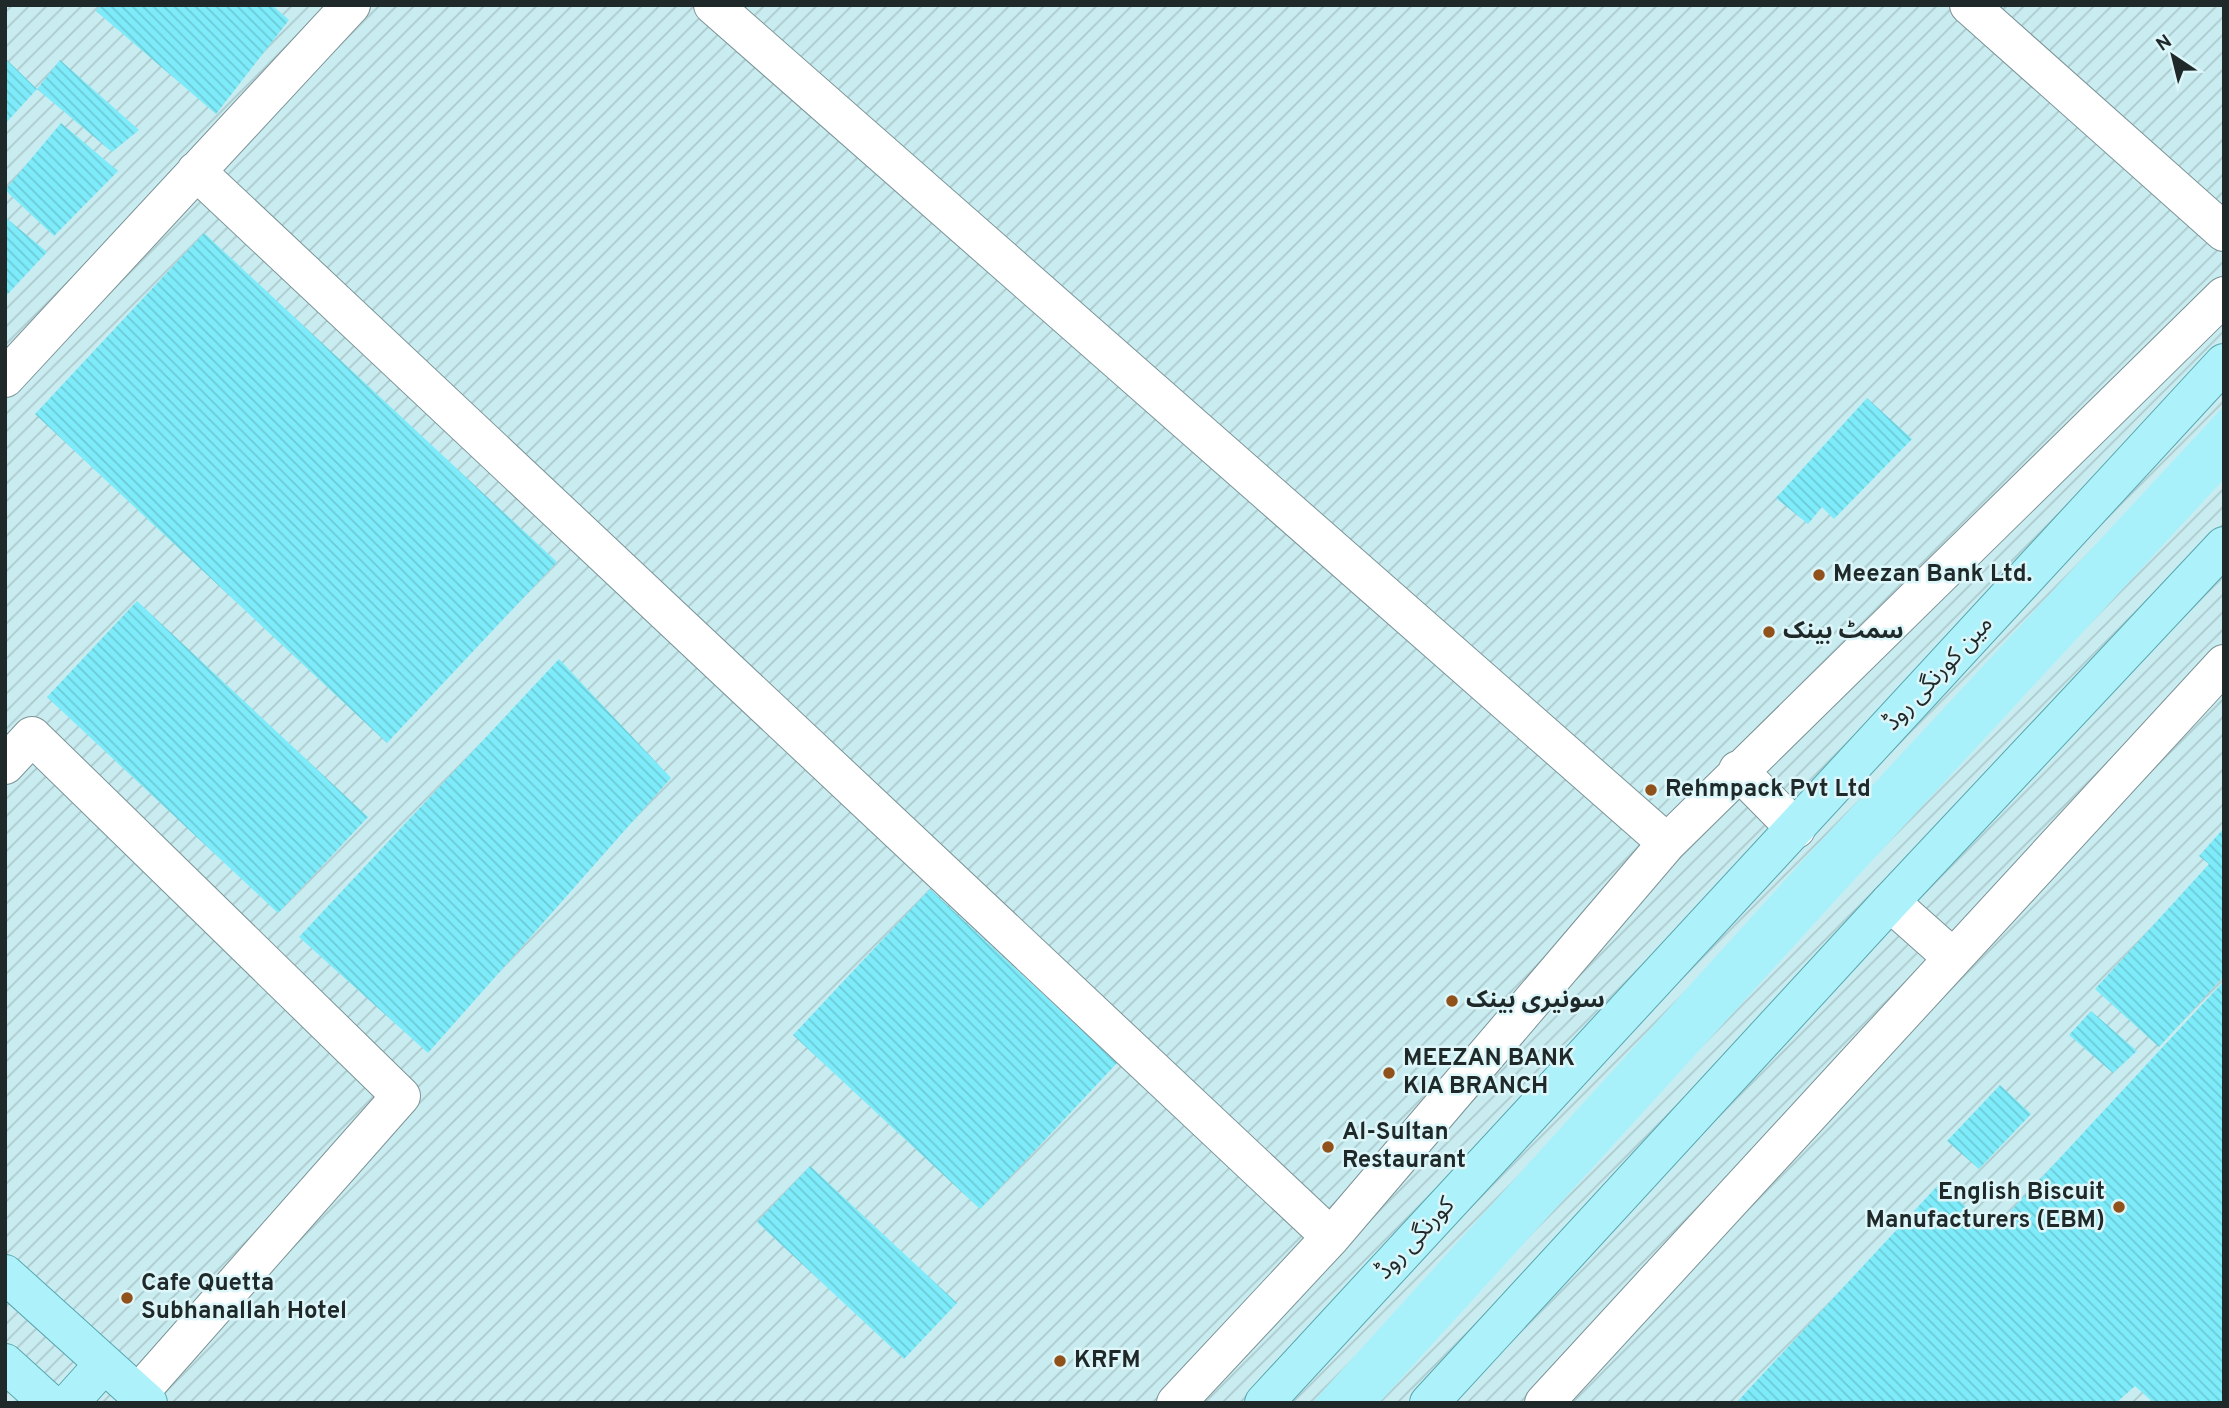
<svg xmlns="http://www.w3.org/2000/svg" width="2229" height="1408" font-family="Overpass,'Noto Sans Arabic',sans-serif">
<defs>
<pattern id="industrial-furrows" width="10" height="10" patternUnits="userSpaceOnUse" patternTransform="scale(1.75)"><rect width="10" height="10" fill="#c9ecf0"/><path d="M-1 1l2-2M0 10L10 0M9 11l2-2" fill="none" stroke="#accace"/></pattern>
<pattern id="building-back-hatch" width="6" height="6" patternUnits="userSpaceOnUse" patternTransform="scale(1.75)"><rect width="6" height="6" fill="#7debf9"/><path d="M-1 5l2 2M0 0l6 6M5-1l2 2" fill="none" stroke="#6ccad6"/></pattern>
</defs>
<rect width="100%" height="100%" fill="#ddf6f9"/>
<path fill="url(#industrial-furrows)" d="M5,5H2224V1403H5Z"/>
<path fill="#a9f1fa" d="M2224,406V479L1843,892L1379,1403H1312L1804,859Z"/>
<path fill="url(#building-back-hatch)" d="M100,5H272L289,20L216,114L96,11Z
M5,58L37,89L5,124Z
M60,60L139,130L112,152L37,89Z
M61,123L118,171L54,236L5,190Z
M5,217L47,252L5,297Z
M204,233L557,562L387,743L35,414Z
M1867,398L1912,439L1834,519L1822,507L1808,524L1776,498Z
M137,601L368,817L278,913L47,697Z
M559,659L671,778L428,1053L299,937Z
M2224,828V976L2159,1047L2095,989L2209,864L2199,856Z
M930,889L1117,1063L980,1209L793,1035Z
M2224,981V1403H2154L2135,1386L2116,1403H1736L1940,1183L1992,1231Z
M2091,1011L2137,1051L2113,1073L2069,1035Z
M2000,1085L2031,1114L1979,1169L1947,1141Z
M810,1166L957,1303L904,1359L757,1222Z"/>
<g fill="none" stroke-linecap="round" stroke-linejoin="round">
<g stroke="#7c9396" stroke-width="40">
<path id="minor" d="M713,5L1667,843
M1969,5L2224,232
M196,171L1331,1237
M5,378L351,5
M5,765L32,736L401,1096L138,1394
M1738,770L1796,829
M1890,902L1953,958
M1176,1403L1331,1237L1667,843L2224,296
M1544,1403L2224,664"/>
</g>
<g stroke="#58a6af" stroke-width="40">
<path id="major" d="M5,1274L148,1403
M5,1363L49,1403
M69,1403L104,1364
M1264,1403L2224,363
M1429,1403L1890,902L2224,546"/>
</g>
<use href="#minor" stroke="#fff" stroke-width="38"/>
<use href="#major" stroke="#adf2fa" stroke-width="38"/>
</g>
<g fill="#91511b" stroke="#ddf6f9" stroke-width="2.5">
<circle cx="1819" cy="575" r="7"/>
<circle cx="1769" cy="632" r="7"/>
<circle cx="1651" cy="790" r="7"/>
<circle cx="1452" cy="1001" r="7"/>
<circle cx="1389" cy="1073" r="7"/>
<circle cx="1328" cy="1147" r="7"/>
<circle cx="2119" cy="1207" r="7"/>
<circle cx="127" cy="1298" r="7"/>
<circle cx="1060" cy="1361" r="7"/>
</g>
<g text-anchor="middle" dominant-baseline="central" stroke-width="5" stroke-linejoin="round" paint-order="stroke">
<g font-size="24" font-weight="bold" fill="#1f292a" stroke="#ddf6f9" text-anchor="start">
<text x="1833" y="575">Meezan Bank Ltd.</text>
<text x="1783" y="632">سمٹ بینک</text>
<text x="1665" y="790">Rehmpack Pvt Ltd</text>
<text x="1466" y="1001">سونیری بینک</text>
<text x="1403" y="1059">MEEZAN BANK<tspan x="1403" dy="28">KIA BRANCH</tspan></text>
<text x="1342" y="1133">Al-Sultan<tspan x="1342" dy="28">Restaurant</tspan></text>
<text x="2105" y="1193" text-anchor="end">English Biscuit<tspan x="2105" dy="28">Manufacturers (EBM)</tspan></text>
<text x="141" y="1284">Cafe Quetta<tspan x="141" dy="28">Subhanallah Hotel</tspan></text>
<text x="1074" y="1361">KRFM</text>
</g>
<g font-size="24" fill="#1f292a" stroke="#ddf6f9">
<text transform="translate(1939 674) rotate(-47)">مین کورنگی روڈ</text>
<text transform="translate(1416 1239) rotate(-47)">کورنگی روڈ</text>
</g>
</g>
<rect width="2229" height="1408" fill="none" stroke="#1f292a" stroke-width="14"/>
<g transform="translate(2173 56) rotate(325)" stroke="#ddf6f9" stroke-width="5" paint-order="stroke">
<path d="M0-5L12 26L0 18L-12 26Z" fill="#1f292a"/>
<text y="-10" font-size="19" font-weight="bold" text-anchor="middle" fill="#1f292a">N</text>
</g>
</svg>
